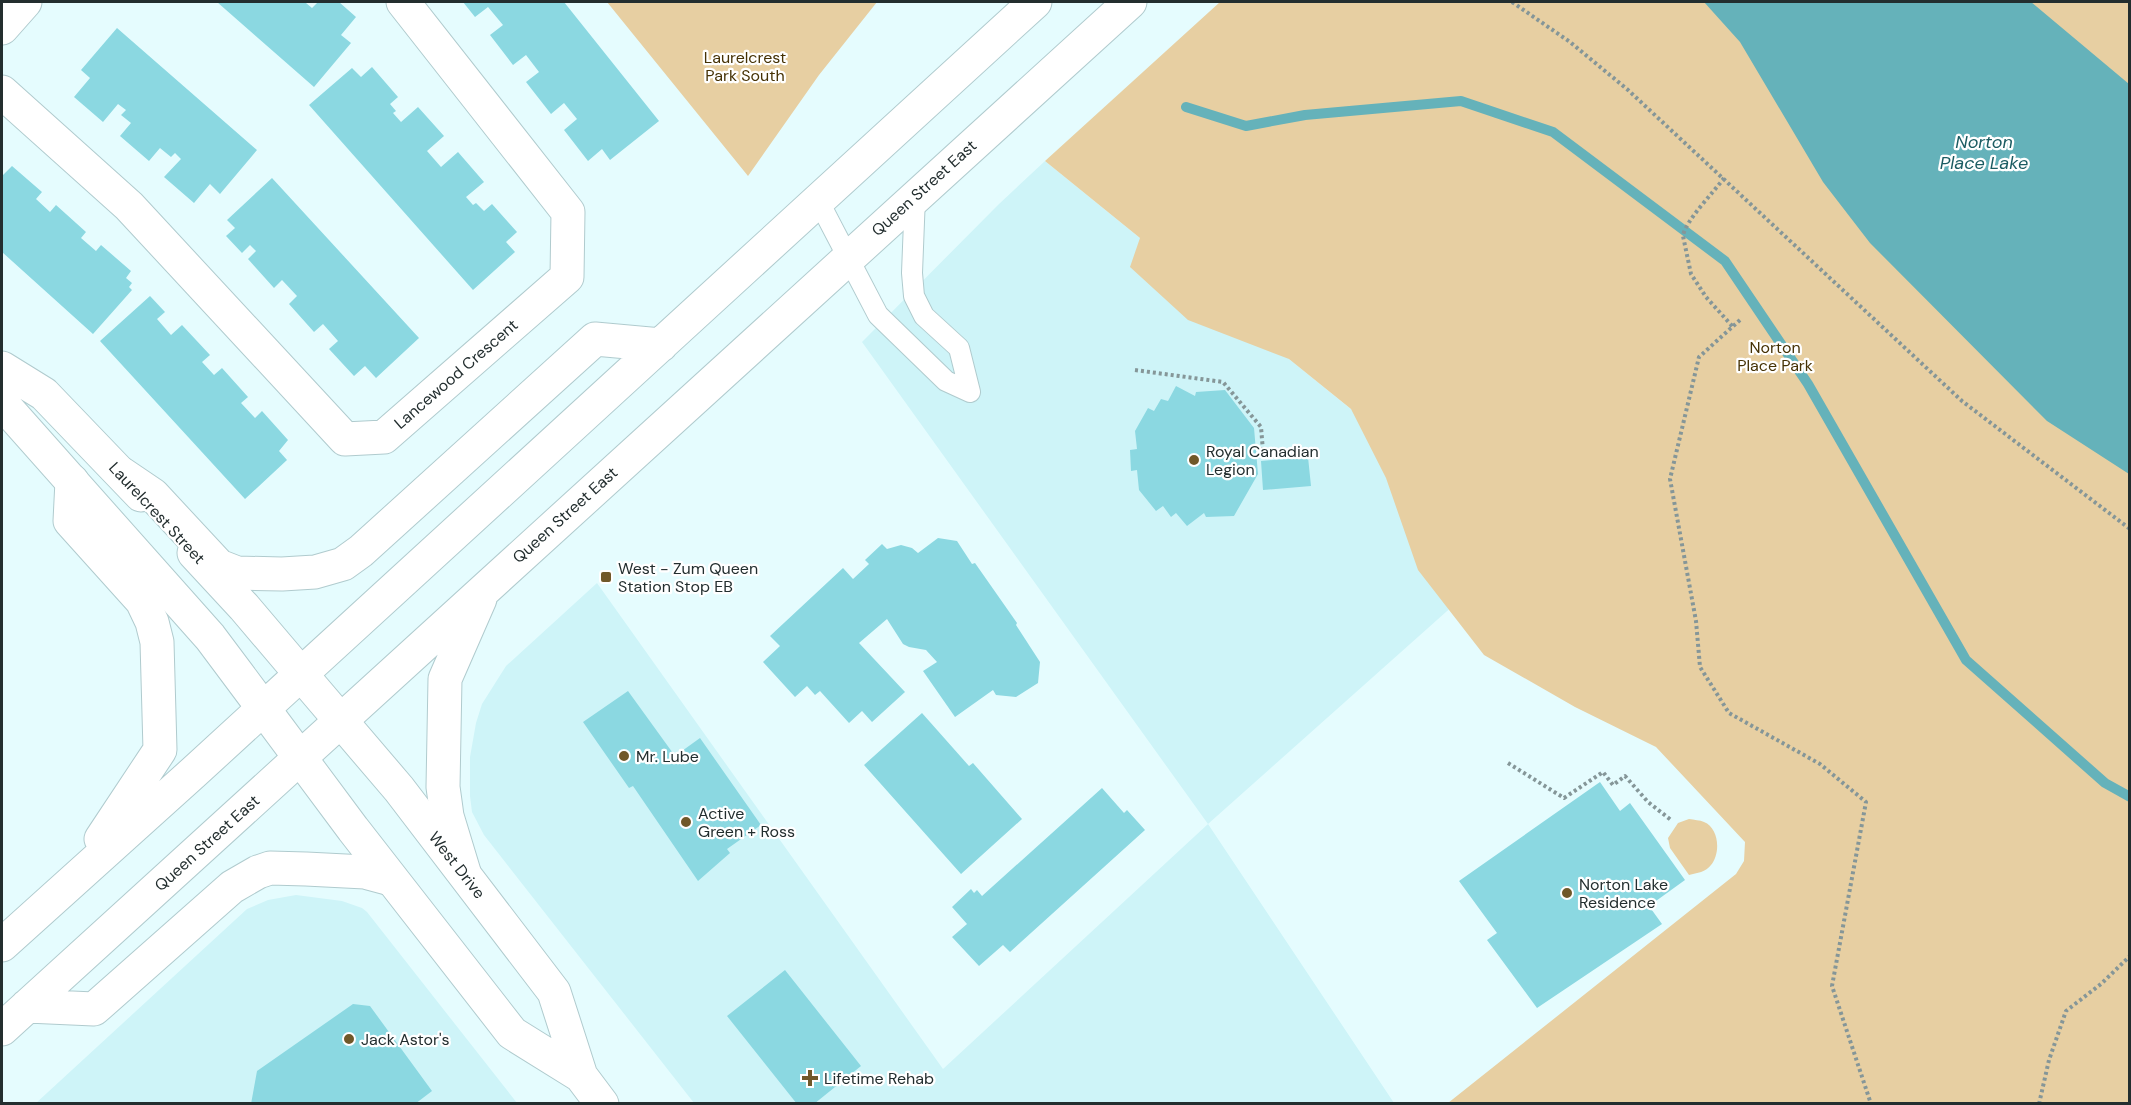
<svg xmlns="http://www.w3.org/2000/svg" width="2131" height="1105" font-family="'DM Sans',sans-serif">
<rect width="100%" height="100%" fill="#e5fcfe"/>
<path fill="#cef4f8" d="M1045,161L1368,423L1492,571L1208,824L1394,1103H694L484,835L472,812L470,796V757L476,723L482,704L506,666L597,583L943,1069L1208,824L862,342L999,204Z
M296,895L342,901L362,908L367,912L517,1103L35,1104L247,909L268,900Z"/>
<path fill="#e7cfa2" d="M607,2H877L819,75L748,176Z
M1220,2H2129V1103H1448L1736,874L1744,861L1745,842L1656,747L1575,707L1484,655L1418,570L1386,478L1351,409L1289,359L1188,320L1130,267L1140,238L1045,161Z
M1689,819C1694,820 1700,820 1704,822C1719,828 1721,853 1711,865C1706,872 1697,873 1689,875L1670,848L1668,838L1678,823Z"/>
<path fill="#65b2ba" d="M1704,2H2031L2129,84V474L2047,421L1870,243L1823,182L1740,42Z"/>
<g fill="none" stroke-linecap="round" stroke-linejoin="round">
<path stroke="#65b2ba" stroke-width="10" d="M1186,107L1246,126L1305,115L1461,101L1553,132L1725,261L1808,384L1966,660L2105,783L2130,797"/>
</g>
<path fill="#8bd8e1" d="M217,2H308L306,3L312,8L318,2H339L356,17L341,35L351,43L314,87Z
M463,2H564L659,121L610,160L602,149L588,161L564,130L577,119L564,103L551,114L526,82L539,72L526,55L513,65L490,35L503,25L488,7L475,17Z
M117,28L257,150L220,194L210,184L194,203L164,177L181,159L175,153L171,157L160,148L149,161L120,136L131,123L121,115L126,110L118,104L103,122L74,97L90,78L81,70Z
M372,67L398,97L390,104L396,111L393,113L401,122L418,107L444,136L427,151L441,167L458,152L484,182L466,197L473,205L476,203L484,211L492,204L517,232L506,242L515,252L473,290L309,105L352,68L361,77Z
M12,166L42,192L36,199L50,212L56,205L86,232L81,238L96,251L101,245L131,271L126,278L132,283L129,287L132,290L93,334L2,252V176Z
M272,178L419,338L376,378L365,366L354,376L329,349L338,341L323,324L314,332L289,304L297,296L282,280L274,288L248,259L256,251L250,245L242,253L226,236L235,228L227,220Z
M150,296L165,312L157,319L171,335L182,325L210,355L202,362L214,375L222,368L248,397L241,403L255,418L262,411L288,440L279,451L287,460L245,499L100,341Z
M1176,386L1195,396L1196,392L1225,390L1254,428L1258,474L1234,516L1206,517L1204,513L1187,526L1176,513L1171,517L1163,506L1156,511L1139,490L1137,470L1131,471L1130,450L1137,449L1135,431L1148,408L1154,411L1161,399L1168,401Z
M1308,457L1311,486L1263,490L1261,461Z
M938,538L957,541L972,564L975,563L1017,623L1016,625L1040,662L1038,683L1016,697L996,695L993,690L955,717L923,671L937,662L926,650L909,647L903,644L887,619L859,643L905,692L872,722L862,711L849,723L820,691L815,695L807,686L795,697L763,662L780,646L770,636L843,568L853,579L869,564L865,560L882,544L887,549L901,545L912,548L918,553Z
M628,691L675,756L700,738L761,825L727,849L730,853L698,881L633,786L629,788L583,722Z
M922,713L969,766L973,763L1022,819L961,874L864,765Z
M1600,782L1620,811L1630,803L1685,880L1649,906L1662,924L1537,1008L1487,940L1497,933L1459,881Z
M1102,788L1124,813L1127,810L1145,830L1010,952L1003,945L979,966L952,937L967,924L952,907L971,889L974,893L977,890L982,896Z
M785,970L861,1066L814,1104H797L727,1016Z
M353,1004L370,1006L432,1091L415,1104H251L257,1071Z"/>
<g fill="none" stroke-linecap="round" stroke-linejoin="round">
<g stroke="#b0cbce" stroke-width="22">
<path id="service" d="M915,196L912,273L914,296L924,316L959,348L970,392
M818,200L878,315L946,381L970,392"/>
</g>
<g stroke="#b0cbce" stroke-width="35">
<path id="minor" d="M2,28L25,2
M2,92L129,206L345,439L384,437L567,277L568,212L403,2
M2,368L44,394L141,495
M2,403L210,637L263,708
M194,553L244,607L300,673"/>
</g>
<g stroke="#b0cbce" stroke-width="35">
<path id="tertiary" d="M300,673L399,789L554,992L581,1076
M263,708L353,829L512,1033L581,1076L602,1104"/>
</g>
<g stroke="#b0cbce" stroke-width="35">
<path id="primary" d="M122,474L153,495L219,566L237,573L282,574L315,572L343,564L361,551L595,339L661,345
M72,481L70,521L142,601L152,622L157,642L160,750L101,839
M464,872L447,816L443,787L445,679L480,599
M2,945L194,772L1035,2
M27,1006L94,1009L232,887L258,872L270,868L306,869L365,872L391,879
M2,1029L1130,2"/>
</g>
<path stroke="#859698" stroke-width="4" stroke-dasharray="3 3" stroke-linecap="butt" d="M1512,2L1570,42L1628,90L1962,401L2130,529
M1724,178C1714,192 1685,221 1683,236L1691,274L1706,297L1733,327
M1740,320L1699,357L1670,479L1696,621L1700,667L1729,713L1820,764L1866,802L1832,986L1871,1104
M1135,370L1223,382L1261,427L1263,451
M1508,763L1564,798L1603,772L1613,785L1625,776L1648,802L1671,820
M2039,1104L2049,1060L2066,1011L2101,984L2130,956"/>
<use href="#service" stroke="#fff" stroke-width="20"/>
<use href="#minor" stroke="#fff" stroke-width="33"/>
<use href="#tertiary" stroke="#fff" stroke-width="33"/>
<use href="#primary" stroke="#fff" stroke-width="33"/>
</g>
<g fill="#705829" stroke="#fff" stroke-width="2">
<circle cx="1194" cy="460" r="6"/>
<rect x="600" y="571" width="12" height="12" rx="3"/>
<circle cx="624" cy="756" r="6"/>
<circle cx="686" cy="822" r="6"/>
<circle cx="1567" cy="893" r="6"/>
<circle cx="349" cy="1039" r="6"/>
<path d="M807 1069h6v6h6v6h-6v6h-6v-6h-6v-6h6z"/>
</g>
<g text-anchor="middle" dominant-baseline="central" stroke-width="4.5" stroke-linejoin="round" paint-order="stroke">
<g font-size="16" fill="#453104" stroke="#fff">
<text x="745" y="57">Laurelcrest<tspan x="745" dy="18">Park South</tspan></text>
<text x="1775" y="347">Norton<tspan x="1775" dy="18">Place Park</tspan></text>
</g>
<g font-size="16" fill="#232e2f" stroke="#fff">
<text transform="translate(924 188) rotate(-42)">Queen Street East</text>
<text transform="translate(456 374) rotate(-41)">Lancewood Crescent</text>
<text transform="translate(157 513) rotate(47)">Laurelcrest Street</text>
<text transform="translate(565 515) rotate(-42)">Queen Street East</text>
<text transform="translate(207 843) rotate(-42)">Queen Street East</text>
<text transform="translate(457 865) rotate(52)">West Drive</text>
</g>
<g font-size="16" fill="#232e2f" stroke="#fff" text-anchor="start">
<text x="1206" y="451">Royal Canadian<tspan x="1206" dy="18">Legion</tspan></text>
<text x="618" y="568">West - Zum Queen<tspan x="618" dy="18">Station Stop EB</tspan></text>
<text x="636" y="756">Mr. Lube</text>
<text x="698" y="813">Active<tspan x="698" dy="18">Green + Ross</tspan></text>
<text x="1579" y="884">Norton Lake<tspan x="1579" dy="18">Residence</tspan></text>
<text x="361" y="1039">Jack Astor's</text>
<text x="824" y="1078">Lifetime Rehab</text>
</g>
<g font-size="18" font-style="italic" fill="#1b5c62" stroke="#fff">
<text x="1984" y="142">Norton<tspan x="1984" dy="21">Place Lake</tspan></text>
</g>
</g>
<rect width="2131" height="1105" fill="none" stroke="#232e2f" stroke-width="6"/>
</svg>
